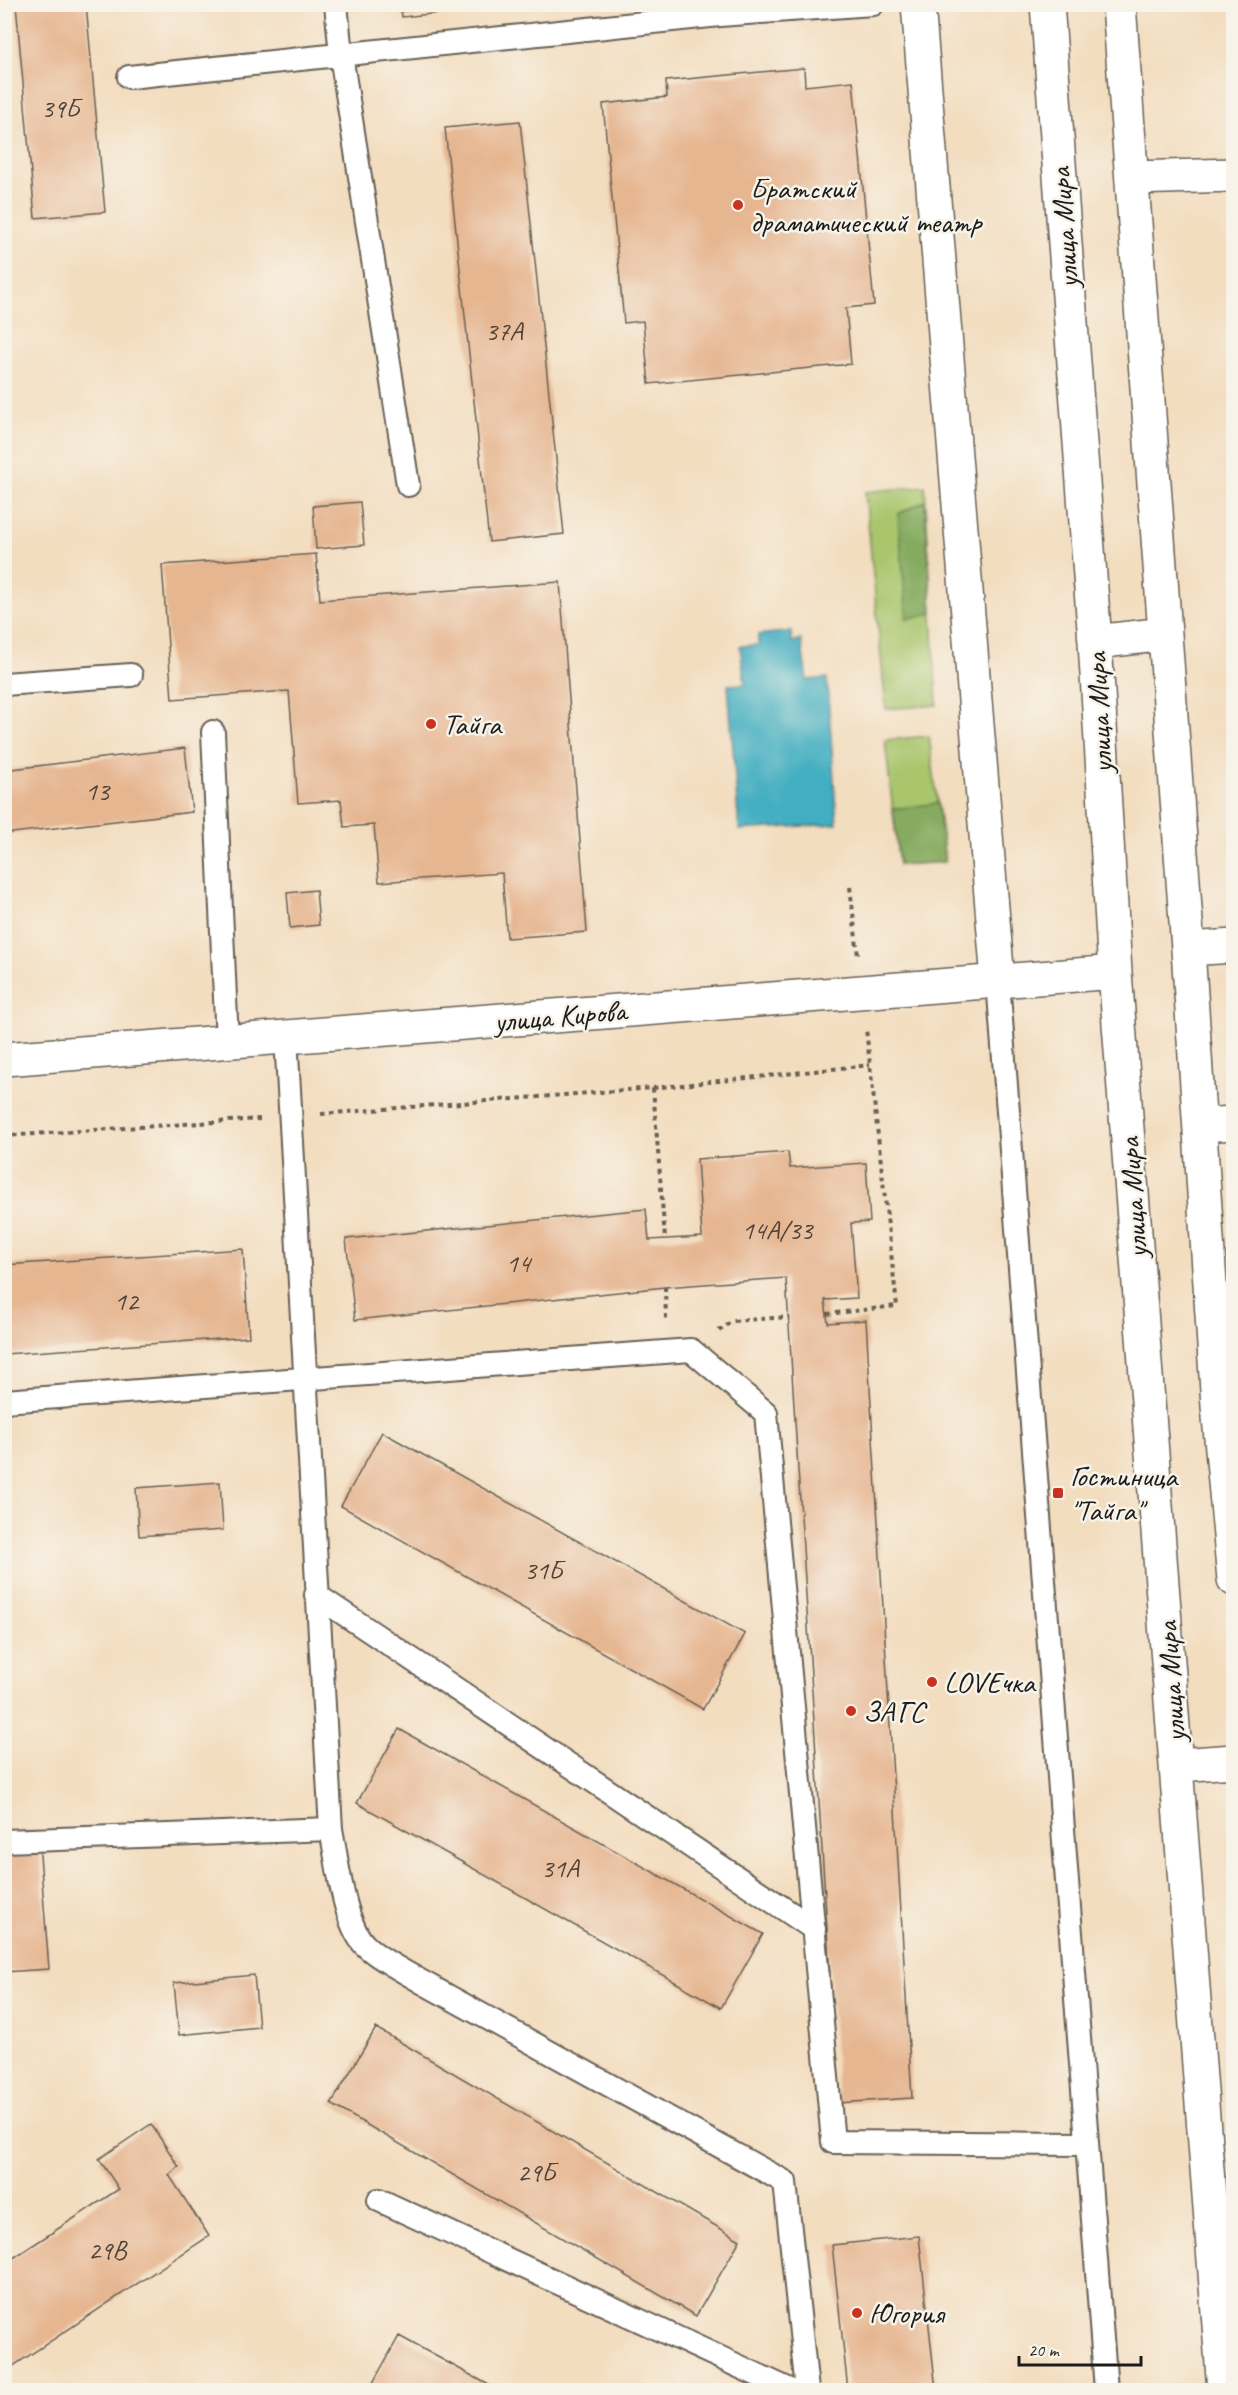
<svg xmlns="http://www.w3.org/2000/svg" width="1238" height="2395" font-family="Caveat,sans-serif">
<rect width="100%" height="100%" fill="#f7f3e8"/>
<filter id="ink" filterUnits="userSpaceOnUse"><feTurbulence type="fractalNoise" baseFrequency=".0167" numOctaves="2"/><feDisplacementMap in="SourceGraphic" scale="12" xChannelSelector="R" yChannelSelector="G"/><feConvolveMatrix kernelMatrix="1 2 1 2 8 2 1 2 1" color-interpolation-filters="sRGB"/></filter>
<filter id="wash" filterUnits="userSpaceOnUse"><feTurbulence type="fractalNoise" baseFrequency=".008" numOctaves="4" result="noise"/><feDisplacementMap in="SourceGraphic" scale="24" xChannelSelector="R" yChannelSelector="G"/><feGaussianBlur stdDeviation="1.35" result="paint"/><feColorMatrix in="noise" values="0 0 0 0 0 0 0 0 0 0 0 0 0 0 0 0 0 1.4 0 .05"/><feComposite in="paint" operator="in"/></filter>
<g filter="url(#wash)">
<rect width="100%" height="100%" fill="#f3ddbf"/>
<path fill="#a9c66d" stroke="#627144" stroke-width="1.5" d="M925,486L937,705L886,709L865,492Z
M929,736L945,862L899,865L885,740Z"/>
<path fill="#86ab60" stroke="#51643e" stroke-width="1.5" d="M925,501L932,613L907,619L898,514Z
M938,803L945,862L899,865L893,809Z"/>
<path fill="#42aec1" stroke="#2f656e" stroke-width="1.5" d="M792,631V642L801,640L807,680L827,678L837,824L739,830L728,685L745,684L740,646L758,645V635Z"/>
<g id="blocks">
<path fill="#e6b691" d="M16,4H86L105,212L35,218Z
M400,4H469V10L402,17Z
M804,68L805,86L853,81L874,305L846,308L851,364L649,384L643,321L624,323L603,104L667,97L666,81Z
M520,121L564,534L489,542L445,128Z
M360,502L364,545L316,549L313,506Z
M316,554L320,600L560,582L587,932L507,938L502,873L379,882L374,825L344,827L341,800L298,803L289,691L172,699L162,565Z
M185,748L192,812L4,834V770Z
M316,890L319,925L290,928L287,893Z
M788,1152L790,1168L866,1163L870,1222L851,1223L857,1298L825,1300L828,1323L866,1320L912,2098L838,2103L786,1278L665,1287L355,1320L346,1239L646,1209L649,1240L702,1237L697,1159Z
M243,1249L249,1337L4,1354V1265Z
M382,1432L745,1634L703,1709L341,1506Z
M220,1482L223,1530L139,1536L136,1488Z
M399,1729L763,1934L721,2008L357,1803Z
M38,1830L49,1969L4,1972V1833Z
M254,1975L259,2027L179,2035L174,1983Z
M376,2028L740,2240L696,2316L331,2104Z
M151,2124L179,2167L169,2175L209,2236L4,2372V2264L119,2189L99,2159Z
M919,2236L936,2390H848L832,2245Z
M399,2336L498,2390H369Z"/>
</g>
</g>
<g filter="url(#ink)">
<use href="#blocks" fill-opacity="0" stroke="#676055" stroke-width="1.5"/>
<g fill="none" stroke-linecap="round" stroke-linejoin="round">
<g stroke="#676055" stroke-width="26">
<path id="lane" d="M336,4L341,55L408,485
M719,4L720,15L873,4
M129,77L720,15
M4,684L131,675
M213,732L227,1042
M998,981L1106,2390
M286,1037L331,1829C337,1859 344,1928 367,1947C382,1961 404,1971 422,1982L785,2182L807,2390
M4,1401L691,1350L766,1413L833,2142L1086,2144
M316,1595L814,1929
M4,1841L331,1829
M379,2200L790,2390"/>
</g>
<g stroke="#676055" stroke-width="36">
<path id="street" d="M918,4L998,981
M1132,178L1234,175"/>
</g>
<g stroke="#676055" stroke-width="36">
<path id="secondary" d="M1047,4L1095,642L1115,972L1224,2390
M1119,4L1188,949L1218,1406L1234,1579
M1095,642L1165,634
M1188,949L1234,946
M4,1059L1115,972
M1201,1125L1234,1123
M1178,1765L1234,1761"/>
</g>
<path stroke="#676055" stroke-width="4" stroke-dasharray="4.5 4.5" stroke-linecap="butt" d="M850,887L858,956
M653,1088L665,1239
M321,1114L653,1088L870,1065
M4,1136L260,1119
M665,1287L666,1319
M827,1314L897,1306L866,1029
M719,1331L732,1321L789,1317"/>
<use href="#lane" stroke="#fff" stroke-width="22"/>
<use href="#street" stroke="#fff" stroke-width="33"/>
<use href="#secondary" stroke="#fff" stroke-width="33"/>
</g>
</g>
<g fill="#c8321e" stroke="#f7f3e8" stroke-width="2">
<circle cx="738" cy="205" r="6"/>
<circle cx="431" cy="724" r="6"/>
<rect x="1052" y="1487" width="12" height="12" rx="3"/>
<circle cx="932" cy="1682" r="6"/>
<circle cx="851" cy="1711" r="6"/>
<circle cx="857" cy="2313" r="6"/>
</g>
<g text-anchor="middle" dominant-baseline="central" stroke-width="5" stroke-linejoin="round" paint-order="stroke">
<g font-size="27" fill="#4e4239">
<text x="60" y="108">39Б</text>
<text x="504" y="331">37А</text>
<text x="97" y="791">13</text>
<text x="777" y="1230">14А/33</text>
<text x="518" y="1263">14</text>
<text x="126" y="1301">12</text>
<text x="543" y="1570">31Б</text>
<text x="560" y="1868">31А</text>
<text x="536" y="2172">29Б</text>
<text x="107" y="2250">29В</text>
</g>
<g font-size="30" fill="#1c1c1c" stroke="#f7f3e8" text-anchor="start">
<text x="750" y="188">Братский<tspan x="750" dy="34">драматический театр</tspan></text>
<text x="443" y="724">Тайга</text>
<text x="1070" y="1476">Гостиница<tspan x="1070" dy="34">"Тайга"</tspan></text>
<text x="944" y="1682">LOVEчка</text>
<text x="863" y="1711">ЗАГС</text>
<text x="869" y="2313">Югория</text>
</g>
<g font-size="30" fill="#1c1c1c" stroke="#f7f3e8">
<text transform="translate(1064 228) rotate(-94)">улица Мира</text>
<text transform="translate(1099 713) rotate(-93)">улица Мира</text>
<text transform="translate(560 1016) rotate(-5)">улица Кирова</text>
<text transform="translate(1133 1198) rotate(-94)">улица Мира</text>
<text transform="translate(1171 1682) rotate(-94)">улица Мира</text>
</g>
</g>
<rect width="1238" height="2395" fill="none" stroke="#f7f3e8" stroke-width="24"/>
<path d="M1019 2356v9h122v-9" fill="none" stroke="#1c1c1c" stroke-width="3"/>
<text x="1028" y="2356" font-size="18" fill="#1c1c1c" stroke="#f7f3e8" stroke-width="4.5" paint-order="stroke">20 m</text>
</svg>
